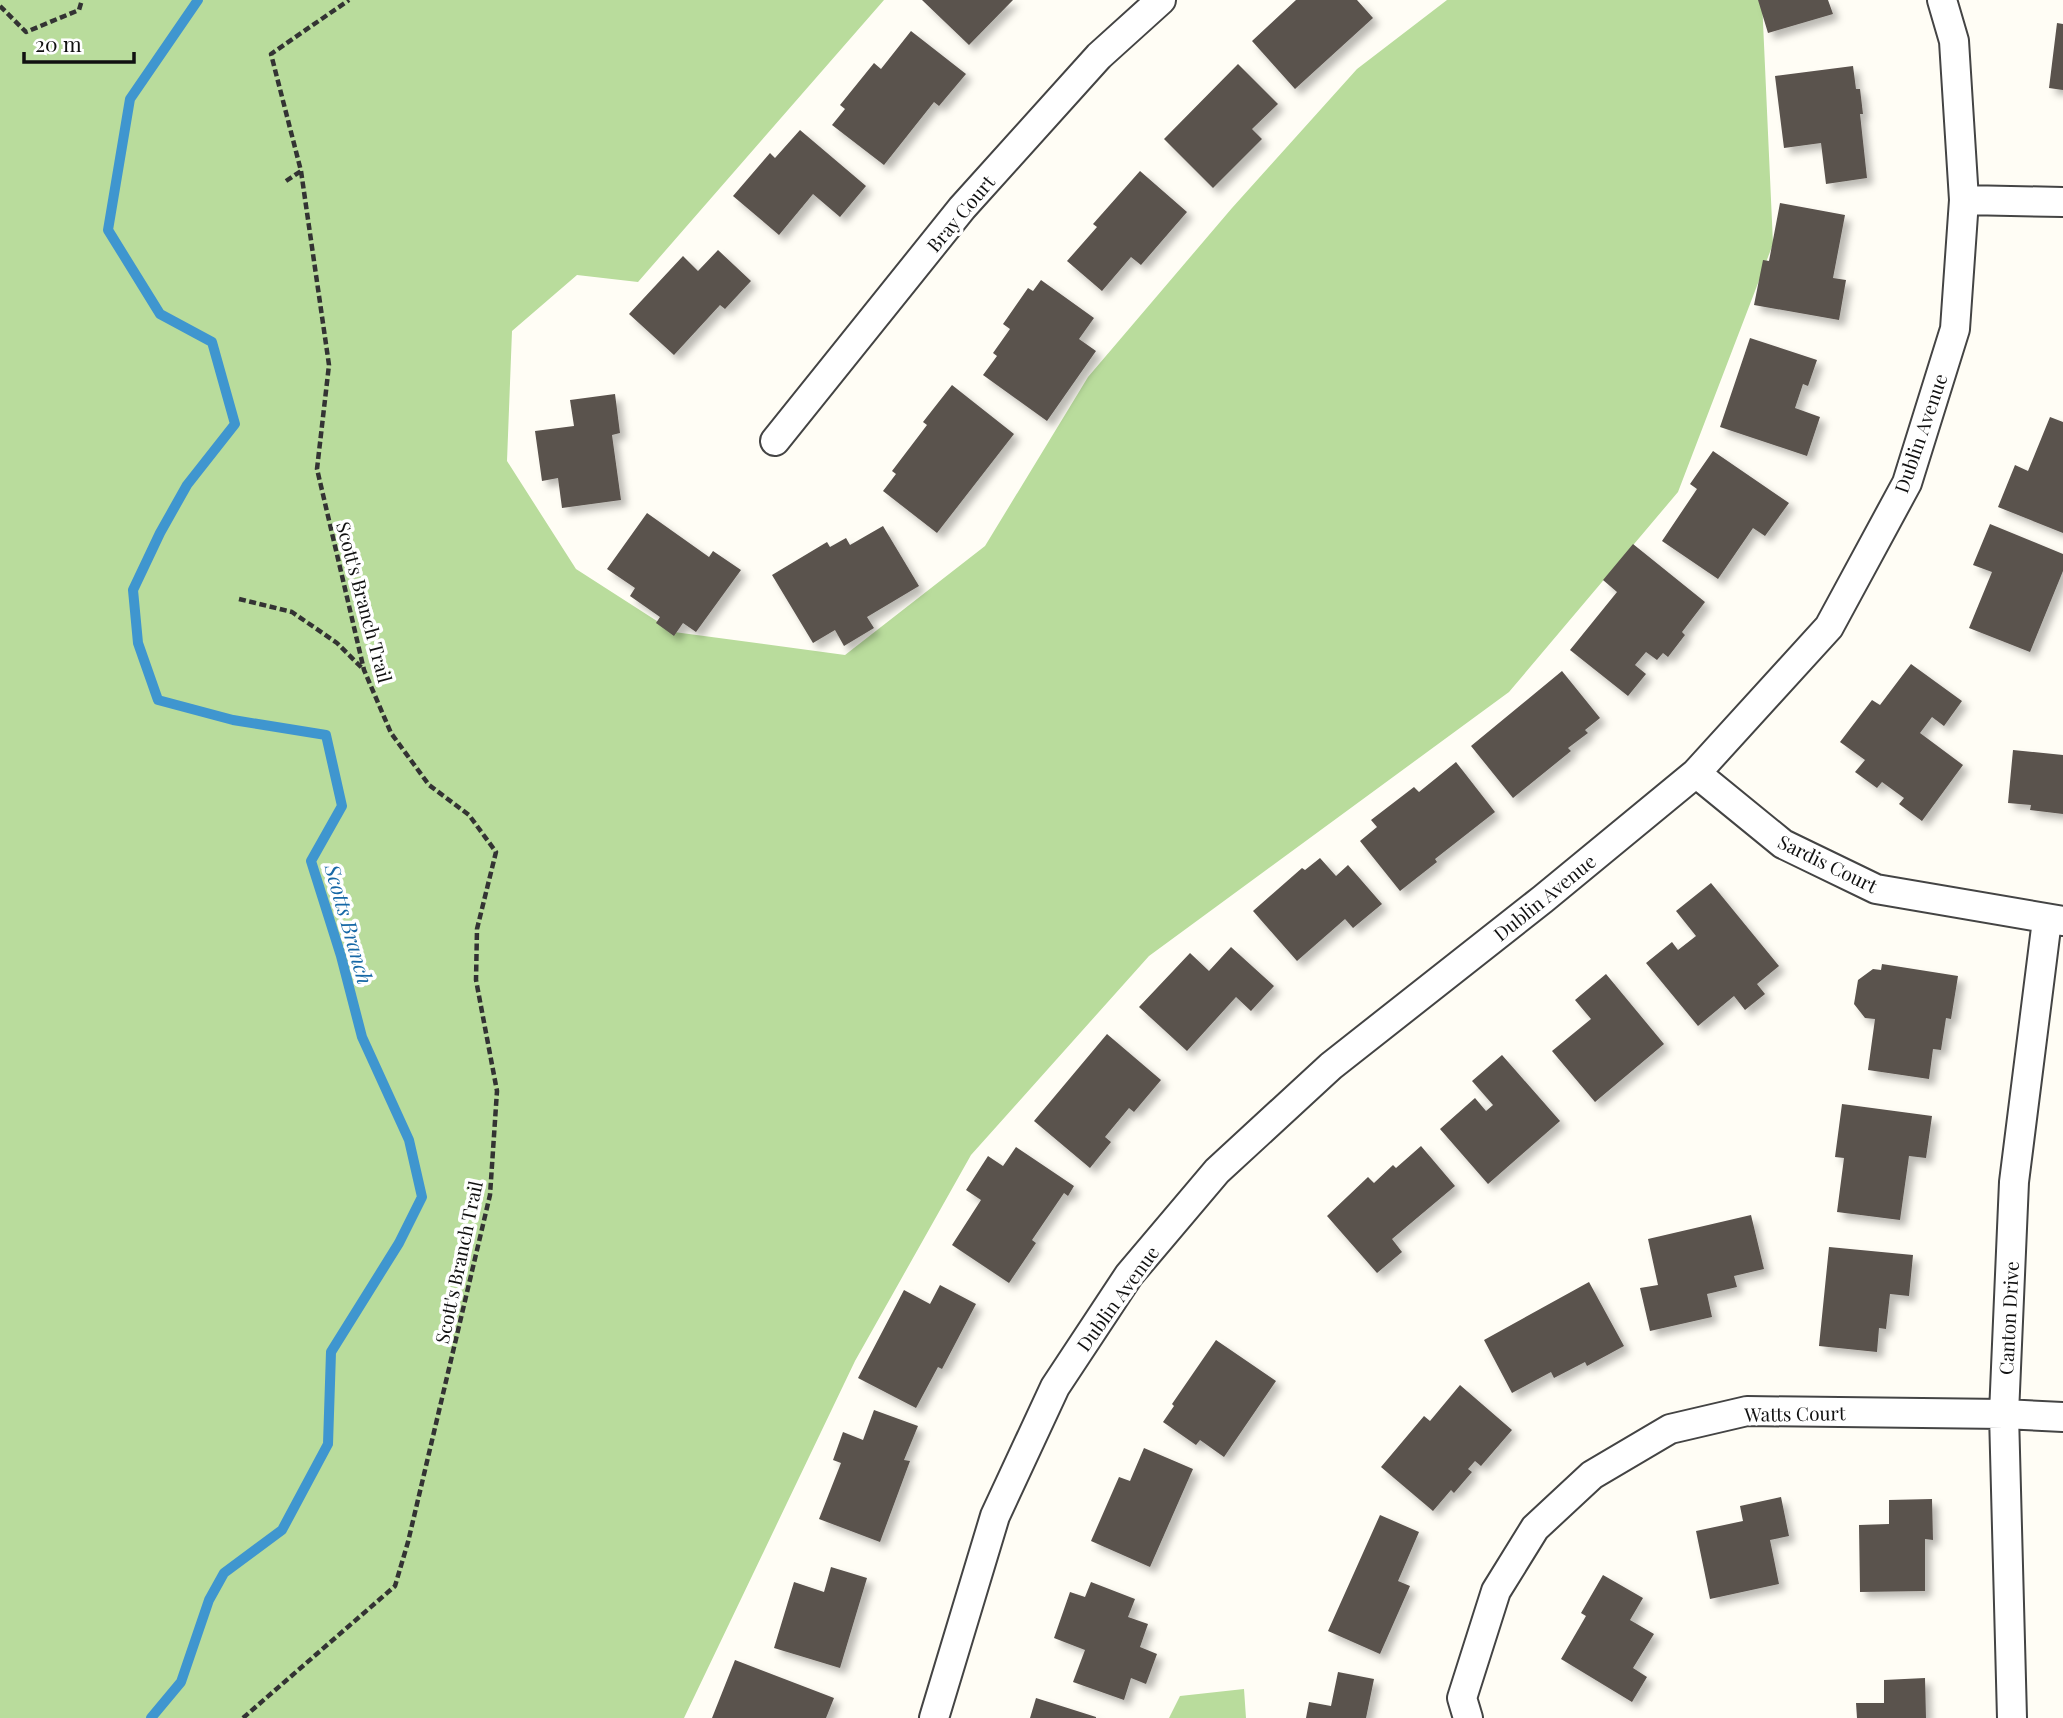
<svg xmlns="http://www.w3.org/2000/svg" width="2063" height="1718" font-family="'Playfair Display',serif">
<defs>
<filter id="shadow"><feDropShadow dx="6" dy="6" stdDeviation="3.5" flood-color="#0004"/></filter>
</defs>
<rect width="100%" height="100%" fill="#fffdf5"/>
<path fill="#b9dc9c" d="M0,0H884L638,282L577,275L512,331L507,461L576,569L674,632L845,655L985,546L1088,377L1232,208L1357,69L1447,0H1762L1773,244L1678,492L1509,692L1149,956L971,1155L855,1361L684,1718H0Z
M1244,1689L1246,1718H1169L1180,1696Z"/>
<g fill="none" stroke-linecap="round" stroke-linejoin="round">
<path stroke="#3f96cf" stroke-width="10" d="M151,1718L181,1682L209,1600L224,1573L282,1530L328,1444L331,1352L399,1243L422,1197L409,1140L362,1037L341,956L311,861L342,806L326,735L233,720L158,700L138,643L133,590L160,533L187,485L235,424L212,342L160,314L108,230L130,99L198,0"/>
</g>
<path fill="#5a524d" filter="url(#shadow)" d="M922,0H1013L969,45Z
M1296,0H1357L1373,18L1295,89L1252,41Z
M1758,0H1828L1833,14L1768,33Z
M2057,23L2063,24V90L2049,88Z
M911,31L966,74L939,106L934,102L884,165L832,125L845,109L840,105L874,63L881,69Z
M1238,64L1278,104L1252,129L1262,139L1213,188L1164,139Z
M1853,66L1856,89H1860L1863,114H1860L1867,178L1826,184L1821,143L1784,148L1775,76Z
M800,130L866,186L840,217L813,194L779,235L733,196L770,153L775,158Z
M1140,171L1187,212L1141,265L1131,257L1102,291L1067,261L1097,227L1093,224Z
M1780,203L1845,215L1833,278L1846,280L1839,320L1754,305L1763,260L1769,261Z
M718,250L751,281L725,309L720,305L674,355L629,314L683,256L698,271Z
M1041,280L1094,318L1079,339L1096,351L1047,421L983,375L997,356L993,353L1010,329L1003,324L1028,288L1033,291Z
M1750,338L1817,360L1808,386L1803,384L1795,408L1820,417L1807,456L1720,427Z
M952,385L1014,434L937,533L883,491L896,474L892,471L927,425L923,422Z
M615,394L620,433L612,435L621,500L562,508L558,478L542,481L535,431L574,426L570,400Z
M2050,417L2063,422V533L1998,507L2015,465L2028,471Z
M1713,451L1789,503L1765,536L1753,528L1718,579L1662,541L1697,489L1690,484Z
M647,513L709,557L713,551L741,570L696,632L683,623L674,636L656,623L660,617L630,596L635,588L607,569Z
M1990,524L2063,554V571L2030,652L1969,628L1992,572L1973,565Z
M883,526L919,586L867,617L874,628L844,646L835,630L813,643L772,575L827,542L830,547L846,538L850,545Z
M1633,544L1705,602L1682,632L1685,635L1668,657L1663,653L1657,660L1646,652L1635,665L1646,674L1628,696L1570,650L1617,592L1603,580Z
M1911,664L1962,701L1944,726L1932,717L1920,733L1963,765L1922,821L1899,804L1904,798L1882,782L1877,788L1855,772L1865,760L1840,742L1872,700L1880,705Z
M1562,671L1600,718L1585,730L1588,733L1568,748L1571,751L1513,798L1471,746Z
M2013,750L2063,755V814L2030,810L2031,805L2008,803Z
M1456,762L1495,812L1435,859L1437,862L1400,891L1360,841L1377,827L1371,820L1414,787L1419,792Z
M1320,858L1336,876L1348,865L1382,904L1353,928L1345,919L1297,961L1253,911L1302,868L1305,870Z
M1711,883L1779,966L1757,984L1765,994L1745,1010L1734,996L1698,1026L1646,963L1672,942L1678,950L1696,936L1676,911Z
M1231,947L1274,986L1251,1011L1236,997L1187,1051L1139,1007L1190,953L1209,971Z
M1882,964L1958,976L1951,1019L1946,1018L1941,1050L1933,1049L1929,1079L1868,1070L1875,1019L1865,1018L1854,1004L1858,980L1873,969L1881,970Z
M1606,974L1664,1044L1595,1102L1552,1051L1591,1019L1575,1000Z
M1107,1034L1161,1080L1134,1112L1129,1108L1105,1137L1111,1142L1090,1168L1034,1121Z
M1502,1055L1560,1121L1488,1184L1440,1129L1475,1098L1486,1111L1493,1105L1472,1081Z
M1842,1104L1932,1116L1926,1158L1909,1156L1900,1220L1837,1212L1844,1158L1835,1157Z
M1421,1146L1455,1186L1392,1239L1402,1252L1377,1273L1327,1216L1368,1177L1374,1183L1393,1165L1396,1168Z
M1016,1147L1074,1186L1068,1196L1064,1193L1032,1240L1036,1243L1009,1283L952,1245L981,1200L966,1190L988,1156L1003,1166Z
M1751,1215L1764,1269L1734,1276L1737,1287L1707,1294L1712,1317L1650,1331L1640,1288L1658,1285L1648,1239Z
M1829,1247L1913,1255L1909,1296L1890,1294L1886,1329L1879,1328L1877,1352L1819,1346Z
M1589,1282L1624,1346L1587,1366L1585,1362L1554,1378L1551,1372L1512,1393L1484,1340Z
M940,1285L976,1304L942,1369L938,1367L916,1408L858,1378L904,1290L930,1304Z
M1216,1340L1276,1381L1224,1457L1200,1440L1196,1445L1163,1422L1174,1406L1172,1404Z
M1460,1385L1512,1430L1481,1466L1475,1461L1468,1469L1472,1472L1454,1493L1451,1490L1433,1511L1381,1467L1424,1416L1430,1421Z
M874,1410L918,1426L904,1460L910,1461L880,1542L819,1519L841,1463L833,1460L843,1432L863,1440Z
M1144,1448L1193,1469L1150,1567L1091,1541L1119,1477L1130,1481Z
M1781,1497L1789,1536L1770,1540L1779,1584L1710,1599L1696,1531L1743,1521L1740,1506Z
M1932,1499L1933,1540L1925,1539V1591L1860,1592L1859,1525L1889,1524V1500Z
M1380,1515L1419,1532L1398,1581L1410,1586L1380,1654L1328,1631Z
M831,1567L867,1578L840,1668L774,1648L794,1582L824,1592Z
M1603,1575L1643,1598L1630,1620L1654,1634L1633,1668L1647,1677L1632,1702L1561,1659L1586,1616L1581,1613Z
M1091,1582L1135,1599L1128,1617L1148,1624L1140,1647L1157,1654L1146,1684L1131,1678L1124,1700L1073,1682L1085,1650L1054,1638L1070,1592L1085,1597Z
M735,1660L834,1698L826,1718H712Z
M1338,1672L1374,1679L1366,1718H1306L1309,1702L1331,1706Z
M1925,1678L1926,1718H1857L1856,1703H1884V1680Z
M1036,1698L1096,1717V1718H1030Z"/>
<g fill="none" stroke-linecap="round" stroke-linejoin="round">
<g stroke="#444" stroke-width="32">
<path id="street" d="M1964,200L2063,202
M775,441L962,208L1099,56L1161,0
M1696,773L1783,844L1876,889L2063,921
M934,1718L995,1516L1055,1387L1129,1275L1217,1171L1331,1066L1543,899L1696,773L1829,627L1907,483L1955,329L1964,200L1954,41L1942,0
M1468,1718L1462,1698L1496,1591L1535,1528L1592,1475L1670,1429L1747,1411L2004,1414L2063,1417
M2012,1718L2004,1414L2014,1182L2047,920"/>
</g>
<path stroke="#333" stroke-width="4.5" stroke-dasharray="7 3.5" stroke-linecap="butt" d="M0,6L26,32L79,10L82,0
M286,181L301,171
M239,599L292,612L337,643L363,669
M243,1718L395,1586L408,1542L490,1195L497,1091L476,980L477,929L496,852L469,815L429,785L391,733L364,670L317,469L329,365L301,171L271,54L349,0"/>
<use href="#street" stroke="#fff" stroke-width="28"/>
</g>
<g text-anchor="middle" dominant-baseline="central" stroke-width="7" stroke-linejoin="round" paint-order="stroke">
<g font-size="19" fill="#111" stroke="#fff">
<text transform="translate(960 213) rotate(-50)">Bray Court</text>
<text transform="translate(1920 433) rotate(-71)">Dublin Avenue</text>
<text transform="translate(365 602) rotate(75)">Scott's Branch Trail</text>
<text transform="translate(1828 863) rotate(26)">Sardis Court</text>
<text transform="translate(1544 897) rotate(-39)">Dublin Avenue</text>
<text transform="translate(458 1262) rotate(-78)">Scott's Branch Trail</text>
<text transform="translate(1117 1298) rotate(-54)">Dublin Avenue</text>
<text transform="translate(2008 1318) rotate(-87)">Canton Drive</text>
<text transform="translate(1795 1413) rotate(-1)">Watts Court</text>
</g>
<g font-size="21" font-style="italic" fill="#1768a6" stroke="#fff">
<text transform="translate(350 924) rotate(74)">Scotts Branch</text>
</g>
</g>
<path d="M24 52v10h110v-10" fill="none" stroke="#111111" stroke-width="3.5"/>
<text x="35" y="52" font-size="21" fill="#111111" stroke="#ffffff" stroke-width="5" paint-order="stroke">20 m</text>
</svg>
